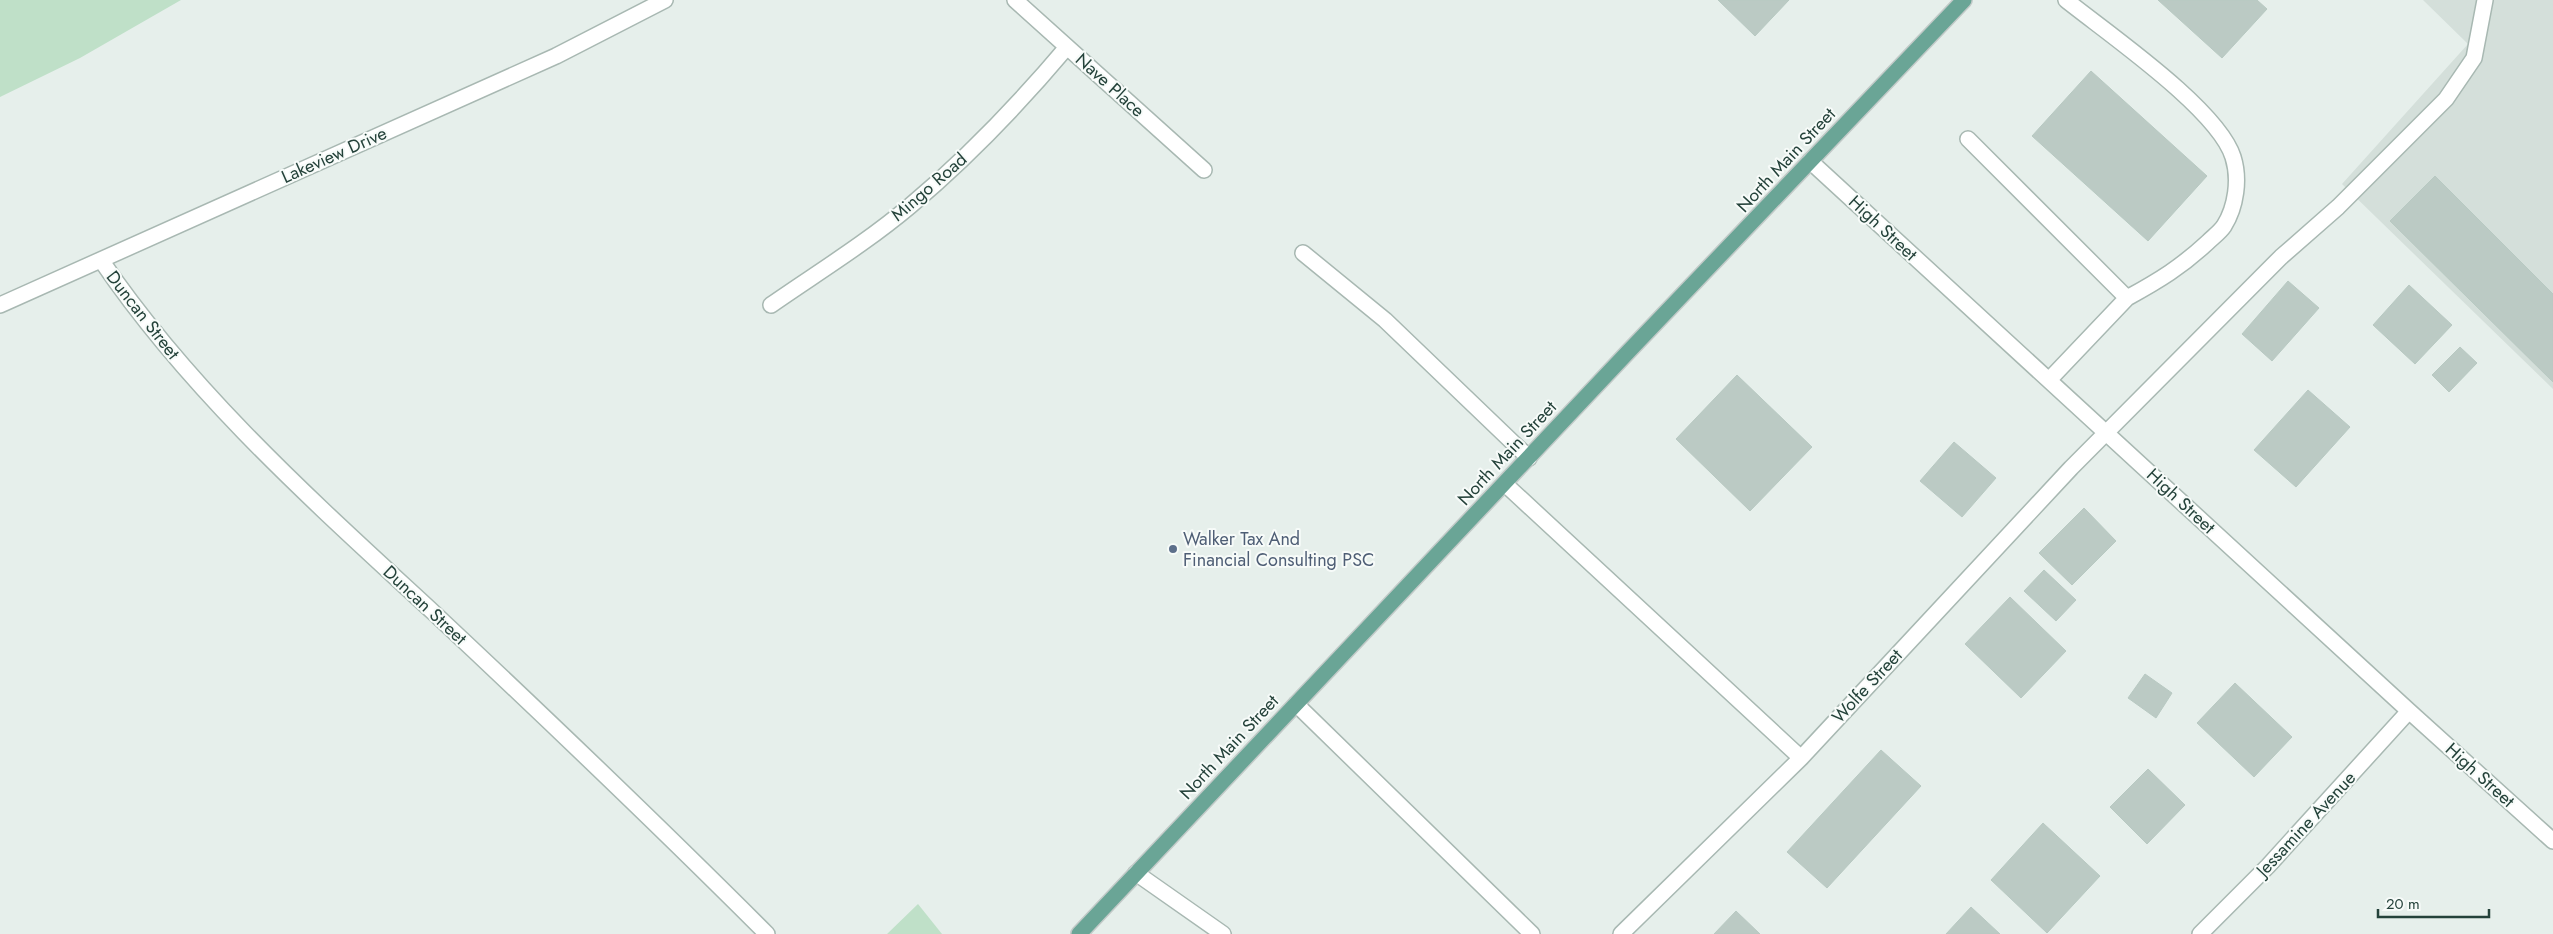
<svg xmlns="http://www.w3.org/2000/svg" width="2553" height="934" font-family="Jost,sans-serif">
<rect width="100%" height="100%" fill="#e6efeb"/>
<path fill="#d4dfda" d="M2423,0H2553V389L2342,184L2468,44Z"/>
<path fill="#bfe0c8" d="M0,0H181L80,58L0,97Z
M918,904L942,934H887Z"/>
<path fill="#bbcac4" stroke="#b8c9c2" d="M1718,0H1789L1755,36Z
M2158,0H2257L2267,9L2222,58Z
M2091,71L2207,176L2148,241L2032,136Z
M2435,176L2553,294V382L2390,221Z
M2288,281L2319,308L2272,361L2242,334Z
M2409,285L2452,325L2415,364L2373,325Z
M2460,347L2477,363L2449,392L2432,375Z
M1737,375L1812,447L1750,511L1676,439Z
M2308,390L2350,427L2296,487L2254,450Z
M1954,442L1996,478L1962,517L1920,481Z
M2084,508L2116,541L2072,585L2039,553Z
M2044,570L2076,600L2056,621L2024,591Z
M2010,597L2066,651L2021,698L1965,644Z
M2145,674L2172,693L2156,718L2128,698Z
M2235,683L2292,737L2254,777L2197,723Z
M1881,750L1921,786L1827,888L1787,852Z
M2148,769L2185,805L2147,844L2110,807Z
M2043,823L2100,876L2047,933L1991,880Z
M1971,907L2000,934H1946Z
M1736,911L1760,934H1714Z"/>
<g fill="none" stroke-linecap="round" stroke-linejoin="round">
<g stroke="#a8b8b2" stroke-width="18">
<path id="minor" d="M1015,0L1204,170
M2066,0C2107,33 2218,109 2233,157C2240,179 2236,207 2224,226C2220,232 2213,237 2208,242C2181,267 2160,280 2127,298
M1968,139L2127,298L2049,380
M1810,161L2409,711L2553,841
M1303,253L1385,320L1529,458
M101,260C192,394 316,504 434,613C546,718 658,825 767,934
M0,305L556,56L665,0
M771,305C817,273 866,243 910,206C967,158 1019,104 1067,47
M1505,484L1801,758
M1296,704L1532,934
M1136,873L1223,934
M1621,934L1801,758L2071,468L2281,257L2338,207L2446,99L2474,58L2485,0
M2200,934L2268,866L2409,711"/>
</g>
<g stroke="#c2cac8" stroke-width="18">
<path id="major" d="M1079,934L1628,352L1964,0"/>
</g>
<use href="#minor" stroke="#fff" stroke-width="15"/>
<use href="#major" stroke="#6aa596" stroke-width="15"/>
</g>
<circle fill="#5c6f8a" stroke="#f7fbf9" stroke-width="2" cx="1173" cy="549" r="5"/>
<g text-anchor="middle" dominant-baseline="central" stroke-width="4" stroke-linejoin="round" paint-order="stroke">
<g font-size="18" fill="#24423a" stroke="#f7fbf9">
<text transform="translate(1110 85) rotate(42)">Nave Place</text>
<text transform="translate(334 155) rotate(-24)">Lakeview Drive</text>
<text transform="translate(1786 160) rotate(-47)">North Main Street</text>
<text transform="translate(929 187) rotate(-41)">Mingo Road</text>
<text transform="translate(1883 228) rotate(43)">High Street</text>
<text transform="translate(143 315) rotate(52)">Duncan Street</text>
<text transform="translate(1507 453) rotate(-47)">North Main Street</text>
<text transform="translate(2181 501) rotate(43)">High Street</text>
<text transform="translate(425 605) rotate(43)">Duncan Street</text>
<text transform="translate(1867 686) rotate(-47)">Wolfe Street</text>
<text transform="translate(1229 747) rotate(-47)">North Main Street</text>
<text transform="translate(2480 775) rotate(42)">High Street</text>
<text transform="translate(2306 824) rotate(-47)">Jessamine Avenue</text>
</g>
<g font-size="18" fill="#4e5e75" stroke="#f7fbf9" text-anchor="start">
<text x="1183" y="539">Walker Tax And<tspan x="1183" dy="21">Financial Consulting PSC</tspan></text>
</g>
</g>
<path d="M2378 909v8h111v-8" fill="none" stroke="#24423a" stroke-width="2.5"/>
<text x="2386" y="909" font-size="15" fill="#24423a" stroke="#f7fbf9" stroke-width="4" paint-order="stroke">20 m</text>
</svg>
